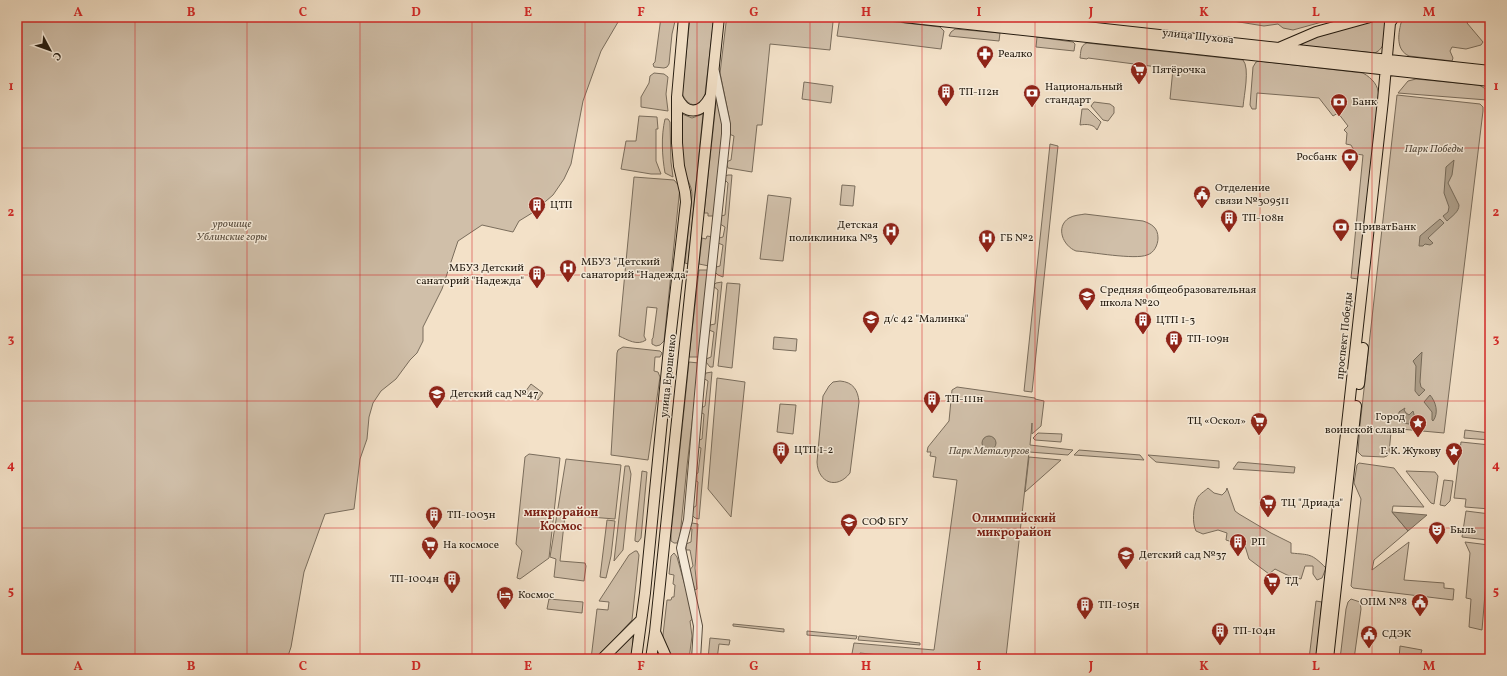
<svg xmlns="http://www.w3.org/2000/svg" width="1507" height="676" font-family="Vollkorn,serif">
<rect width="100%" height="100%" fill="#f3e1c8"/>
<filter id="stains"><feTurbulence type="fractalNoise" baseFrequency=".005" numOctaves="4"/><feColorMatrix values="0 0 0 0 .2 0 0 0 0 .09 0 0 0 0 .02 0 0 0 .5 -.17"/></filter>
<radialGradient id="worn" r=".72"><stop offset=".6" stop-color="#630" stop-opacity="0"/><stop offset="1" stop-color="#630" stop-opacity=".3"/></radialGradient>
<path fill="#d0bfa9" stroke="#7a6d5c" d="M17,17H621L601,51L583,101L571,164L564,179L553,195L532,213L519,221L513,232L482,225L458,241L442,289L423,327V341L417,353L410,360L396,379L381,391L373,403L369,417L367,439L360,459L354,509L325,514L304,572L291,647L287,659H17Z
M661,17H676L672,34L669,64L667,67L664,68L654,67L653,64L655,62Z
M690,17H714L705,94C701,110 687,107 682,93Z
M728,17H832L833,22L830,50L770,44L762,125H757L752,172L728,168L726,162L731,160L734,136L729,134V117L720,73L726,23Z
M840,17H854L940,27L944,31L941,49L837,36Z
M1208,17H1340L1293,30L1283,28L1278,24L1264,26Z
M1384,17H1389C1387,29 1387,48 1375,53L1296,45L1317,36Z
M1407,17H1470L1467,23L1483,42L1481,45L1466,49L1452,47L1450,51L1453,58L1452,61L1409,56C1396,50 1398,35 1401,23Z
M955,29L1000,33L999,41L949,36L951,32Z
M1037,37L1073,42L1075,44L1074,51L1036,47Z
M1087,43L1243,60C1250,68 1244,95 1243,107L1170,99L1173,69L1088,58L1087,59L1080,58C1081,52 1080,45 1087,43Z
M1259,61L1363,73C1373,79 1378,85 1379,96L1358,279L1351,278L1363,155L1356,154L1351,145L1346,144L1347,133L1344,130L1348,126L1338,113L1333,116L1319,98L1257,93L1256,109H1252L1250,105L1253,67L1256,62Z
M654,73L664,74L668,77L666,94L668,111L641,107V97L649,83L650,76Z
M1416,79L1478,85C1487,88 1487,91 1487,100L1398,93L1408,81Z
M804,82L833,86L831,103L802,99Z
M717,94L724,129L714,216H708V213H704Z
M1397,95L1480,104L1483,107V111L1444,433L1389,428L1391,432L1389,453L1387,456L1384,457L1362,456L1358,452L1360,425Z
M1094,102L1110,104L1114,107V113L1108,121L1103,120L1091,106Z
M1082,109H1088L1101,122L1097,130C1094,124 1086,124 1080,125Z
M682,114L692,118L703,114L688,264L685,263L692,195C692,185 686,179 684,171C680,152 683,132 682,114Z
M639,116L657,117L658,129H656V161L661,174H651L621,169L626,141H636Z
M665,119H668L670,122L671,162L673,177L665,173C662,156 661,136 665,119Z
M1050,144L1058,146L1032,392L1024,391Z
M728,175H732L723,277L718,275L715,272L716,267L720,266L723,245L718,243L719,238L723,237L725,227L720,224L721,216L725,215L728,183L725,180V176Z
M634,177L674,180L680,187L664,341L660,345L656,346L652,344V339L653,338L657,308L647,307L644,336L646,340C637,346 628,340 619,336Z
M842,185L855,186L853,206L840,205Z
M768,195L791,198L783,261L760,259Z
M1085,214L1143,221C1152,224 1158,228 1158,238C1158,245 1154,253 1147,255C1135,260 1091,252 1076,251C1063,246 1055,227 1069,218C1074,215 1080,215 1085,214Z
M707,236L713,237L709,266L699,264L702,238L706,239Z
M699,270H709L699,357H689Z
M722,282L713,367H710L706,362V359L711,357L714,332L709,330L710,325L715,324L718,290L713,286L716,283Z
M727,283L740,284L732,368L718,366Z
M774,337L797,339L796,351L773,349Z
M623,347L660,351L662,353L660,357H655L654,371L658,372L660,377L648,460L611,455L617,353L618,350Z
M689,362L699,363L687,466L680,536L677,543H674L671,541V534Z
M712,372L699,519L695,518L691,514V509L696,506L698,482L693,479L694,475L698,473L701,448L696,446L697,441L702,439L704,414L700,412L701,408L705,406L708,381L703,378L706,373Z
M717,378L745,382L731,517L708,489Z
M840,381C853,382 858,390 859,402L850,473C837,490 818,483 817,462L823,396L829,386L833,382Z
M531,384L543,393L538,400L525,392Z
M957,387L1035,398V399L1044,401L1041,426L1032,434V423L1030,445L1073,450L1068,455L1029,452L1006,657H1002L1001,659H994L995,656H989V659H917L860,653L859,658L851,659L854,643L934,650L957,480L933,477L936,457L930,456L931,452H927L928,447L949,421L952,390Z
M780,404L796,405L793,434L777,432Z
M1465,430L1490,433V440L1464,438Z
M1038,433L1062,434L1061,442L1035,440L1033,438Z
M1461,442L1490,445V509L1465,507L1466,499L1454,498Z
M1079,450L1140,455L1144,460L1074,455Z
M529,454L560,458L549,558L520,579L517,578L522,551L516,544L525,457Z
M1148,455L1219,461V468L1156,462Z
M1029,457L1061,460L1025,492Z
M566,459L621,465L615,519L565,515L560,561L585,563L586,566L584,581L554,577L556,559L550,557Z
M1238,462L1295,467L1294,473L1233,469Z
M1359,463L1394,468L1424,507L1393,506L1392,512L1408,531L1374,560L1372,570L1409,542L1404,580L1444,583V588L1454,589L1453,600L1353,588L1351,586L1361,499L1354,483L1357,465Z
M625,466H629L631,474L623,550L614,561Z
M642,471L647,472L641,538L638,542L635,541V539Z
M1406,471L1435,472L1438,476L1434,504L1431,503Z
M1444,480L1453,481L1450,501L1445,506L1440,505Z
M1208,488L1214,493L1222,495L1226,491L1227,488L1235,511L1239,514L1271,533L1291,543V553C1310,555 1311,553 1326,568L1322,578L1317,580L1313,574V566H1305L1301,579L1287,575L1275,569L1269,574L1249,559L1245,546L1226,540L1227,533L1218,530L1203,534L1196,531C1192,523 1193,508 1197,499C1198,495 1205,491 1208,488Z
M1466,511L1490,514L1487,540L1462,537Z
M607,520L615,521L611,556L606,578L600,577Z
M692,523L698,524L695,568L697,589L695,590L689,571L693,566L690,550H686V544L691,542L692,529L688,527Z
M1465,542L1489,545L1482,630L1469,627L1471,599L1466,598L1470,553Z
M635,551H637L639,555L632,620L596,659H591L597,609L608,610L609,602L599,601L629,555Z
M674,553L677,557L694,618L690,621L692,636L689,659H671L663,641V635L667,600H671L672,597H674L675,585L673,584L674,575L669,574L671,556Z
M549,599L583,602L582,613L547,609Z
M1351,599L1360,602L1361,609L1354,659H1340L1346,609L1348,602Z
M1316,601L1322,602L1316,659H1309Z
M733,624L784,629V632L733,626Z
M807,631L857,636L856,639L807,635Z
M633,633L632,659H606Z
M859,636L920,643V645L858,640Z
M710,638L730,640L729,645L719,644L717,659H708Z
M1400,646L1422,650L1421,653L1423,659H1399Z"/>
<path fill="#ad9e89" stroke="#766a59" d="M1454,160L1452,175L1448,183L1459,205C1459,212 1452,216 1447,221L1443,216L1448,212L1449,207L1444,193L1446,167Z
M1440,219L1444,223L1428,238L1433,243L1430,245L1425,244L1423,246H1419L1420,236Z
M1422,352L1420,382L1421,387L1425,390L1419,396L1415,391L1416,366L1413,361Z
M1430,395C1436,402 1439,413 1433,421L1432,420V412L1424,402Z
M1405,408L1404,410L1406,413L1409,415L1413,411L1415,418L1409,424L1403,423L1399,418V412Z
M982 443a7 7 0 1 1 14 0a7 7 0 1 1-14 0Z
M1392,512L1427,515L1408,531Z"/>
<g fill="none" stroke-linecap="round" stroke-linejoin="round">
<g stroke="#584c3e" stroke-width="10">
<path id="minor" d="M696,659L698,626L681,548L688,520L702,360L726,134V124L715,72"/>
</g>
<g stroke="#241b10" stroke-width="12">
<path id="major" d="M904,17L1490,81
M994,17L1490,71
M1281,47L1316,32L1370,17
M677,97C686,116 701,114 710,97
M1359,384L1363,348
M655,632L667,659
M602,659L641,620
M636,659L645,593L669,348L686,202L685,192L679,166L677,143V97L684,17
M651,659L655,632L719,17
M1321,659L1383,100L1390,23L1394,17
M1328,659L1356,406"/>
</g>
<use href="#minor" stroke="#f7ecdb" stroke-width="8"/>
<use href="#major" stroke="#f3e1c8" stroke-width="10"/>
</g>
<path fill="none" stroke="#d62828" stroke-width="1" stroke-opacity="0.55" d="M135,17V659M247,17V659M360,17V659M472,17V659M585,17V659M697,17V659M810,17V659M922,17V659M1035,17V659M1147,17V659M1260,17V659M1372,17V659M17,148H1490M17,275H1490M17,401H1490M17,528H1490"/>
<defs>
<g id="pharmacy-pin" transform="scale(0.9)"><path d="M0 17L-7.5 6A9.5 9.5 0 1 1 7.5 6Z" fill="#8f2418" stroke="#f7ecdb"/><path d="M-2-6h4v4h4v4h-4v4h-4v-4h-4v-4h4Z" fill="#fff"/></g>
<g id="supermarket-pin" transform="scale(0.9)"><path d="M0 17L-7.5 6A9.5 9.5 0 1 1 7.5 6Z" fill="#8f2418" stroke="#f7ecdb"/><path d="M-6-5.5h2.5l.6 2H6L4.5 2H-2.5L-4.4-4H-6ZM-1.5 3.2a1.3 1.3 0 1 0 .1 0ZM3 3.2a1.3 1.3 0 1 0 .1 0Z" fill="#fff"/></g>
<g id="building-pin" transform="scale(0.9)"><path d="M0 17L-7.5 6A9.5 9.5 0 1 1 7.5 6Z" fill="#8f2418" stroke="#f7ecdb"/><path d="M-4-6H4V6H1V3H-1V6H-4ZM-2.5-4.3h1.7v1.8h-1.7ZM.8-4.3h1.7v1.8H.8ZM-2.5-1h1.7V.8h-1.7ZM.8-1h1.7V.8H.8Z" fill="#fff"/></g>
<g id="bank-pin" transform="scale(0.9)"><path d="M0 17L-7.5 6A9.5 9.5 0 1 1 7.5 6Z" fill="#8f2418" stroke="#f7ecdb"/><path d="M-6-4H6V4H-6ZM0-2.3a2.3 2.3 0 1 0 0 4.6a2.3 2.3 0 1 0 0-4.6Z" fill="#fff"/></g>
<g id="civic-pin" transform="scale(0.9)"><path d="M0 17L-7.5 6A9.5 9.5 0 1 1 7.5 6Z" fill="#8f2418" stroke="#f7ecdb"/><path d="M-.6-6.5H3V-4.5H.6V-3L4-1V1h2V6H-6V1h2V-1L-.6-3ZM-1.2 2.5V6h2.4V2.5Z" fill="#fff"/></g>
<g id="hospital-pin" transform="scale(0.9)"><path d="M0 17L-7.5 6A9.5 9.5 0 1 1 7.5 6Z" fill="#8f2418" stroke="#f7ecdb"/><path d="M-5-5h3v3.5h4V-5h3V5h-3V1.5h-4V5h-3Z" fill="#fff"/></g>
<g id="school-pin" transform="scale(0.9)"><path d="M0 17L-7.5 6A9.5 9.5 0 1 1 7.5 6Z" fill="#8f2418" stroke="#f7ecdb"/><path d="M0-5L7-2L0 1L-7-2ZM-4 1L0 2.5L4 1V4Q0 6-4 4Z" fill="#fff"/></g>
<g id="sight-pin" transform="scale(0.9)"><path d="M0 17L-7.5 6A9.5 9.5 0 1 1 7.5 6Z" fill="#8f2418" stroke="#f7ecdb"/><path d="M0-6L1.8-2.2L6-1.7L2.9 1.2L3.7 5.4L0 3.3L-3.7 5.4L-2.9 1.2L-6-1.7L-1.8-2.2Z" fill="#fff"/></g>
<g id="university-pin" transform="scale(0.9)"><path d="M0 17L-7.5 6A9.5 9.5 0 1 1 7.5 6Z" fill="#8f2418" stroke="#f7ecdb"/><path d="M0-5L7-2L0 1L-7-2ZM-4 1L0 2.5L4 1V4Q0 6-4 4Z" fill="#fff"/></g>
<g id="theatre-pin" transform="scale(0.9)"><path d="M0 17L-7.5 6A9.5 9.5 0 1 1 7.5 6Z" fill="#8f2418" stroke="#f7ecdb"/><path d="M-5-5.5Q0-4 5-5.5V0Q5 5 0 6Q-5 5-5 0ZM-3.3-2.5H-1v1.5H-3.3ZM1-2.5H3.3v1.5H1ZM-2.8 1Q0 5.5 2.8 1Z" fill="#fff"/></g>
<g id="hotel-pin" transform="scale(0.9)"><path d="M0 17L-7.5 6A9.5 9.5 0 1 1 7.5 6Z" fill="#8f2418" stroke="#f7ecdb"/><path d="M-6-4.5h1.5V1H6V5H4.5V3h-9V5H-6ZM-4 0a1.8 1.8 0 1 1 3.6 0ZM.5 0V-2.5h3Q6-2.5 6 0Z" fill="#fff"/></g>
</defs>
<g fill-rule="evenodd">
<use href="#pharmacy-pin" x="985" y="54"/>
<use href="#supermarket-pin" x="1139" y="70"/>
<use href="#building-pin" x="946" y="92"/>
<use href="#bank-pin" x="1032" y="93"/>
<use href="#bank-pin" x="1339" y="102"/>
<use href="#bank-pin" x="1350" y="157"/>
<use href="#civic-pin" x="1202" y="194"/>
<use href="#building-pin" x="537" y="205"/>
<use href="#building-pin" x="1229" y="218"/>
<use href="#bank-pin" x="1341" y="227"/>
<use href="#hospital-pin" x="891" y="231"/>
<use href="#hospital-pin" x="987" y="238"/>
<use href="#hospital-pin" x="568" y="268"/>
<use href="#building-pin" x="537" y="274"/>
<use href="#school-pin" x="1087" y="296"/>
<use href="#school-pin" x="871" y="319"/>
<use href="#building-pin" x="1143" y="320"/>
<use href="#building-pin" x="1174" y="339"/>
<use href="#school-pin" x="437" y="394"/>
<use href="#building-pin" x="932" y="399"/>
<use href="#supermarket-pin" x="1259" y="421"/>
<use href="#sight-pin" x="1418" y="423"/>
<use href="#building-pin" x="781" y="450"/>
<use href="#sight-pin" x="1454" y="451"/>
<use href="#supermarket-pin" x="1268" y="503"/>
<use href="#building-pin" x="434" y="515"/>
<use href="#university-pin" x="849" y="522"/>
<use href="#theatre-pin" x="1437" y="530"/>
<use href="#building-pin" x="1238" y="542"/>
<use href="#supermarket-pin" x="430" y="545"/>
<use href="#school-pin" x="1126" y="555"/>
<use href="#building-pin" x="452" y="579"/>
<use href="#supermarket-pin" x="1272" y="581"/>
<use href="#hotel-pin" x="505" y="595"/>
<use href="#civic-pin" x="1420" y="602"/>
<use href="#building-pin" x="1085" y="605"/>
<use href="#building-pin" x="1220" y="631"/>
<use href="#civic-pin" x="1369" y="634"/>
</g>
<g text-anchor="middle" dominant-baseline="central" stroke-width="3" stroke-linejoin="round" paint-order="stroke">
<g font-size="11" fill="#241b10" stroke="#f7ecdb">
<text transform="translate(1198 37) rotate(6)">улица Шухова</text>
<text transform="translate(1345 336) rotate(-84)">проспект Победы</text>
<text transform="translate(669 376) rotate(-84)">улица Ерошенко</text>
</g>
<g font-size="11" fill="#241b10" stroke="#f7ecdb" text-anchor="start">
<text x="998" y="54">Реалко</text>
<text x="1152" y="70">Пятёрочка</text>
<text x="1045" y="87">Национальный<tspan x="1045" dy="13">стандарт</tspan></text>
<text x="959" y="92">ТП-112н</text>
<text x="1352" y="102">Банк</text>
<text x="1337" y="157" text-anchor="end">Росбанк</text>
<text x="1215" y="188">Отделение<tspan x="1215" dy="13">связи №309511</tspan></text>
<text x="550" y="205">ЦТП</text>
<text x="1242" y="218">ТП-108н</text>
<text x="878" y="225" text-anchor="end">Детская<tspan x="878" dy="13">поликлиника №3</tspan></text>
<text x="1354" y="227">ПриватБанк</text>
<text x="1000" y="238">ГБ №2</text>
<text x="581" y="262">МБУЗ "Детский<tspan x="581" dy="13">санаторий "Надежда"</tspan></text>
<text x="524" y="268" text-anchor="end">МБУЗ Детский<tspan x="524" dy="13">санаторий "Надежда"</tspan></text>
<text x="1100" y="290">Средняя общеобразовательная<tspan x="1100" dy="13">школа №20</tspan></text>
<text x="884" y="319">д/с 42 "Малинка"</text>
<text x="1156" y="320">ЦТП 1-3</text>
<text x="1187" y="339">ТП-109н</text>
<text x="450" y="394">Детский сад №47</text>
<text x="945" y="399">ТП-111н</text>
<text x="1405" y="417" text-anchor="end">Город<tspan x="1405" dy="13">воинской славы</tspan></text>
<text x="1246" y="421" text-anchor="end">ТЦ «Оскол»</text>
<text x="794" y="450">ЦТП 1-2</text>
<text x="1441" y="451" text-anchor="end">Г. К. Жукову</text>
<text x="1281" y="503">ТЦ "Дриада"</text>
<text x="447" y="515">ТП-1003н</text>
<text x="862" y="522">СОФ БГУ</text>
<text x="1450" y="530">Быль</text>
<text x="1251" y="542">РП</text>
<text x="443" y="545">На космосе</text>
<text x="1139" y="555">Детский сад №37</text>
<text x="439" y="579" text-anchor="end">ТП-1004н</text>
<text x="1285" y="581">ТД</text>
<text x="518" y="595">Космос</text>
<text x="1407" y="602" text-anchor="end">ОПМ №8</text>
<text x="1098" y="605">ТП-105н</text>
<text x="1233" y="631">ТП-104н</text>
<text x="1382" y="634">СДЭК</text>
</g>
<g font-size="11" font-style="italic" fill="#584c3e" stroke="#f7ecdb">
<text x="1434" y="149">Парк Победы</text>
<text x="232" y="224">урочище<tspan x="232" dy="13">Ублинские горы</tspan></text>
<text x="989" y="451">Парк Металургов</text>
</g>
<g font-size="12" font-weight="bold" fill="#7a1f14" stroke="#f7ecdb">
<text x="561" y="513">микрорайон<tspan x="561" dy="14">Космос</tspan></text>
<text x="1014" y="519">Олимпийский<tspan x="1014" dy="14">микрорайон</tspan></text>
</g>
</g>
<rect width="1507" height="676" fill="none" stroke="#f3e1c8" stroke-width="44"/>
<g transform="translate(50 50) rotate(131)" stroke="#f7ecdb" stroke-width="3" paint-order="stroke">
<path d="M0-3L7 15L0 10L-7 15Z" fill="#241b10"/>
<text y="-6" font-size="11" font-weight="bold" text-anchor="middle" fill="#241b10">С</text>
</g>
<rect x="22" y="22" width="1463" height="632" fill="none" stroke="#d62828" stroke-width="1.5"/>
<g font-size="13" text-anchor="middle" font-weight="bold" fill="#d62828">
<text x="78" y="16">A</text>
<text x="191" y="16">B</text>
<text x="303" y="16">C</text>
<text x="416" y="16">D</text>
<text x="528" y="16">E</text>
<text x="641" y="16">F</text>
<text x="754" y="16">G</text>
<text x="866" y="16">H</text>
<text x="979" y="16">I</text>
<text x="1091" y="16">J</text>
<text x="1204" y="16">K</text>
<text x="1316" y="16">L</text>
<text x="1429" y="16">M</text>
<text x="11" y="90">1</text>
<text x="1496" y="90">1</text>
<text x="11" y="216">2</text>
<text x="1496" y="216">2</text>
<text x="11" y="343">3</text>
<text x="1496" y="343">3</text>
<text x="11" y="469">4</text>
<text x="1496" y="469">4</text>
<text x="11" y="595">5</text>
<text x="1496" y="595">5</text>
<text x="78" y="670">A</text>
<text x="191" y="670">B</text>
<text x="303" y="670">C</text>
<text x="416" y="670">D</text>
<text x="528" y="670">E</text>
<text x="641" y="670">F</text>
<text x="754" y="670">G</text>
<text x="866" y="670">H</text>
<text x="979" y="670">I</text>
<text x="1091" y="670">J</text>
<text x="1204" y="670">K</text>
<text x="1316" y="670">L</text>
<text x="1429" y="670">M</text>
</g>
<rect width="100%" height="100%" filter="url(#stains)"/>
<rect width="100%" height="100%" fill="url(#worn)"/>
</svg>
